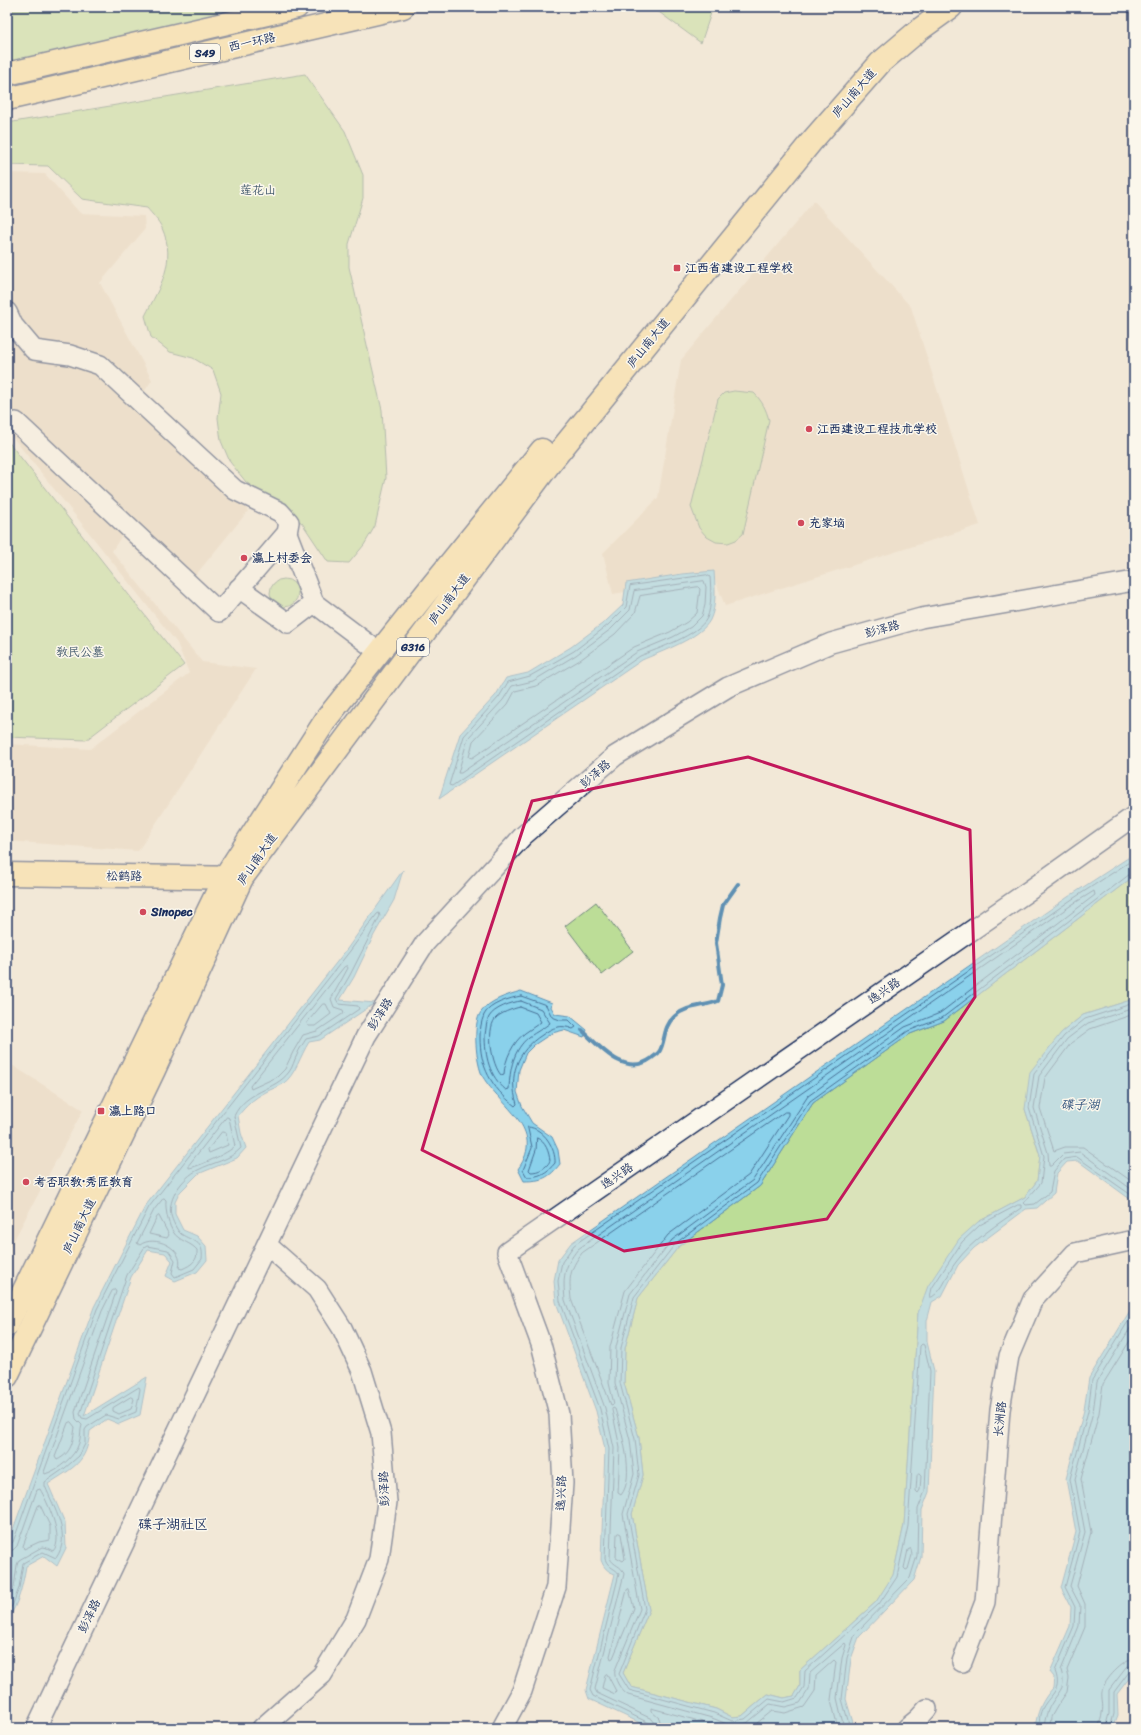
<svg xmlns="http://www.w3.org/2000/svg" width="1141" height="1735" font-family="Sriracha,'LXGW WenKai TC',sans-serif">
<rect width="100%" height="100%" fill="#f2e8d7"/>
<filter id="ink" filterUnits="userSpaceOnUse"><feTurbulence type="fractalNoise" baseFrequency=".025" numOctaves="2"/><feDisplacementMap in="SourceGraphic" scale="8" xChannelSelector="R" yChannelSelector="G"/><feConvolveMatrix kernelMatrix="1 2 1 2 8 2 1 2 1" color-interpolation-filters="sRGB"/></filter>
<g filter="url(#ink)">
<path fill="#e7d6bd" d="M7,173L45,174L80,213L144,216L145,229L100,283L152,380L144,392L197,442L248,511L194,577L133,518L112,551L202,662L256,669L138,851L7,841V744L90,749L189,673L177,643L7,430Z
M814,201L911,307L980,525L725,606L714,577L613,594L603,553L658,498L681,360Z
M7,1062L83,1110L7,1253Z"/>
<path fill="#bcdd97" stroke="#6c867a" d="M7,7H263L7,66Z
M652,7H713L701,43Z
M305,74L345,131L363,175V198L349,244V267L382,410L386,478L375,526L364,545L349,563L328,562L302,523L246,482L230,462L221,441L218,418L221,393L213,370L193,358L170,352L151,337L145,316C160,286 177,262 162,228C159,221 152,214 147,208L82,199L48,166L7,165V123Z
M734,391L754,393C762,401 766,409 769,420L743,534L736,540L728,543L716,542L707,537L699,528L691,507L718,399L724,393Z
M7,440L184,665L86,740L7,737Z
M270 593a14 14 0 1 1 28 0a14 14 0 1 1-28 0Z
M1134,876V999L1083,1015L1061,1033L1025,1109L1040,1156L1037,1181L1025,1197L978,1222L918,1313L904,1525L893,1576L876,1602L800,1670V1686L794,1696L784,1698L768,1694L742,1716L732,1717L716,1709L631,1687L623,1673L649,1610L632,1514L643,1475L639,1438L624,1383L625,1348L638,1298L679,1246L760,1186L813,1103L910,1034L944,1021Z
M596,902L633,951L602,975L565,926Z"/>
<path fill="#8ad1eb" stroke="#5e90b3" d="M714,571C715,586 717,606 710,620C701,638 660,652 642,660L439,799L460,734L496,695L506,678L528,673L571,647L606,621L623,605L626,583L682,574Z
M1134,854V876L944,1021L910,1034L813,1103L760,1186L679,1246L638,1298L625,1348L624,1383L639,1438L643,1475L632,1514L649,1610L623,1673L631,1687L716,1709L732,1717L742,1716L768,1694L784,1698L794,1696L800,1686V1670L876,1602L893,1575L904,1525L918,1313L928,1286L959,1239L978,1222L1025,1197L1037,1181L1040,1155L1025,1109L1030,1072L1061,1033L1083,1015L1134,999V1202L1078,1161L1067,1162L1057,1173L1054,1193L1037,1208L1026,1209L974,1248L958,1265L942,1296L932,1302L927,1321V1342L934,1371L929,1492L922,1510L921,1557L914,1580L859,1637L851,1659L846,1699L854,1726L850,1728H651L589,1699L586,1690L615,1574C607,1571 604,1568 601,1560L605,1449L596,1411L556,1302L554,1281L558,1260L571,1243L1068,897Z
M403,870L394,900L374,935L354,977L340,1000L375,1003L320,1040L309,1042C300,1056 296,1074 283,1084C278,1087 271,1089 266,1092C254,1098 246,1106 238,1116L241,1133L246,1148L237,1158L198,1174L180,1192L175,1202V1214L183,1230L197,1236L206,1246L207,1260L197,1272L175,1281L166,1276L172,1261L165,1253L148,1250L131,1277L84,1416L147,1377L140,1415L119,1424L107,1419L90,1431C87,1463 74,1467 48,1484L65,1523L66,1548L57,1566L44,1556L26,1566C22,1589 19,1601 7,1622V1546L94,1307L146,1205L347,949Z
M521,991L552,1003L551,1007L555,1014L570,1016L587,1030L584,1037L564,1030L552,1033L534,1045L526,1053L519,1070L517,1092L522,1106L532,1123L552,1137L558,1150L560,1164C549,1178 542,1181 524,1181L518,1169C547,1129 500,1106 483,1077C476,1064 472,1024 481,1012C490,1000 507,995 521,991Z
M1134,1304V1672L1117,1694L1118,1715L1113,1728H1035C1037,1712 1042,1700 1053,1688L1054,1677L1050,1672L1070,1626L1071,1607L1061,1588L1076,1532L1066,1479L1084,1410L1089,1378Z"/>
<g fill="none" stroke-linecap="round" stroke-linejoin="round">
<path stroke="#477096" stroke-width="1" d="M707,575L710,577C711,590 712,606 707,618C699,635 657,649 640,656L452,786L449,785L464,736L499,697L508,682L530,676L574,651L608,625L626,607L630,586Z
M704,581L706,587L705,605L702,616L691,627L673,637L637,652L461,773H458L468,738L503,700L512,686L533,681L576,655L611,629L630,610L634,591Z
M698,587L700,589L697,613L687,622L670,632L634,647L472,758L469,757L473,741L508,704L515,691L536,686L580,660L615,634L635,613L640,596Z
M347,966L348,968L331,999L334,1007L343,1010L344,1013L317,1031L303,1035L293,1052L285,1069L277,1077L251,1089L250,1086L344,967Z
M521,996L546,1005L552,1017L560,1020H569L576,1027L573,1029C561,1024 553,1027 542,1035C517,1051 508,1075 517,1104L515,1106C491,1087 480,1067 480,1037C480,1030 481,1022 484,1015C489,1004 510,998 521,996Z
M521,1001L541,1009L550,1023C544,1028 536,1032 529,1037C513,1050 510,1069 509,1089L506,1090C489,1076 485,1056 485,1035C486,1030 486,1022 489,1017C494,1008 512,1002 521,1001Z
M1134,1003L1085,1019L1064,1036L1034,1074L1029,1108L1044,1156L1041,1183L1024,1203L1026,1205L1035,1204L1050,1192L1054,1171L1064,1159L1077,1157L1134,1197
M323,1004H326L331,1014L315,1026H308L307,1023Z
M520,1007L536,1013L541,1022C536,1026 530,1029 525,1033C513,1042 505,1059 504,1074L501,1075C492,1065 486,1031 495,1019C500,1013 512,1009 520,1007Z
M1134,1008L1088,1023L1067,1039L1039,1076L1034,1108L1048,1153L1049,1166H1051L1063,1154L1080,1152L1134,1191
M1134,1014L1090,1029L1071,1043L1045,1078L1040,1108L1054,1151L1065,1147H1083L1134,1183
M785,1112H788V1115L749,1175L668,1235L625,1291L610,1347L609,1383L614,1404L611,1405L571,1299C569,1278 569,1270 582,1253Z
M227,1117L229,1118L235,1146C229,1153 197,1167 189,1168V1165Z
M528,1127C544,1128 556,1149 555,1163C547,1173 539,1177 527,1177L523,1170L532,1148Z
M222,1132L226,1133L228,1145L209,1153L208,1150Z
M537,1138C546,1142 549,1152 550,1161C546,1168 539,1172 531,1172L529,1170L536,1150Z
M164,1198L166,1200C165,1211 169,1232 179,1238C186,1243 192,1244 197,1250C198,1261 191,1265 182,1269L179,1268C185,1248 154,1234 140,1245L137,1243L154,1210Z
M1018,1205H1021V1208C998,1224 972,1240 956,1262C947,1273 945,1289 932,1297H930L932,1288L962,1242L980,1225Z
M159,1216L169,1235L167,1238L149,1234L157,1217Z
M115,1290L116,1292L75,1412L76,1419L82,1425C80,1431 81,1437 79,1443C75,1457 58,1470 45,1474L44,1472L102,1311L112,1291Z
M131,1397L134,1399L131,1409L119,1414L113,1411V1408Z
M613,1408L615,1409C621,1430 636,1477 621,1495L618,1493L620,1448L612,1410Z
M71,1422L75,1427C73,1441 72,1453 57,1460L55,1457L68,1423Z
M919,1474L921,1476L920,1490L918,1493L916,1491L917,1476Z
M40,1505L50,1526V1540L39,1542L24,1549L23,1546L38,1506Z
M619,1533L621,1534L625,1559L623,1561L616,1557L617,1534Z
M7,1546L10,1545L13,1542L97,1309L149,1207L350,951L377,914L379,913L380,916L350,975L336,999L339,1004L358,1006L359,1009L319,1036L306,1039C303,1044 299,1049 297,1055C294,1060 293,1067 289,1072C275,1091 246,1090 234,1116L241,1148C229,1161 213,1162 198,1170C183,1177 167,1199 171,1215C172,1220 177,1231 181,1234C193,1242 204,1240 202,1259L194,1269L175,1277L172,1273L175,1260L168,1250L147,1246L144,1248L127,1275L80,1414L82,1418L87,1419L139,1387L140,1389L136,1412L119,1419L106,1415L87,1427L85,1430V1444L79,1456L65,1468L45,1482V1486C54,1508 72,1536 56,1558L43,1552L23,1563L19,1588L13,1604L7,1614
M911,1549L912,1555L908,1569L906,1570L904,1568L908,1550Z
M7,1551L13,1550L17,1546L37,1490L40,1489C47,1501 65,1539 53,1551L47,1548L42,1547L19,1560L17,1565L14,1587L7,1604
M629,1589L634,1608L613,1658L611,1659L610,1656L627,1590Z
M607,1674L616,1691L615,1694L602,1688L605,1675Z
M651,1728L649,1723L593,1696L590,1690L619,1574C616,1568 609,1569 605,1559L609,1449L600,1409L560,1301L558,1281L562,1262L574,1245L1071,900L1134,859
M656,1728L655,1723L652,1719L597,1693L595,1689L624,1574C622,1565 613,1566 610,1558L614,1448L605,1408L565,1300C563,1277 563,1268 578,1249L1073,904L1094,891L1095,895L940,1013L905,1027L808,1096L753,1180L672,1240L630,1294L616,1347L615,1383L630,1440L634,1474L623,1514L640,1609L615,1670C613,1678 621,1691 628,1695L712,1718L732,1726L747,1723L770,1704L785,1707L800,1703L809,1689L810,1673L845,1643L846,1645L842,1658L837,1698L844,1728
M662,1728L659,1718L651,1711V1708L710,1724L720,1728
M751,1728L772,1711L785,1713L804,1707L815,1691L816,1676L834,1660L836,1662L831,1700L838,1728
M849,1728V1724L842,1699L847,1658L855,1634L910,1578L917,1556L918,1509L925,1491L930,1371L924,1345L922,1344L920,1346L908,1526L897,1577L879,1604L805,1671L804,1687L797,1698L784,1702L769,1699L745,1719L732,1721L714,1713L629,1690L619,1674L645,1609L628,1514L639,1475L635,1439L620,1383L621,1348L634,1297L676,1243L757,1183L810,1101L908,1031L942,1018L1130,874L1134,873
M1039,1728C1040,1724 1039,1719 1040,1715C1045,1695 1064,1694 1055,1671L1074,1626L1075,1607L1065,1587L1080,1532L1070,1479L1088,1411L1092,1380L1134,1312
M1044,1728C1045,1718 1047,1710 1053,1701C1061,1689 1066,1687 1061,1670L1079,1626L1080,1605L1070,1586L1085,1532L1075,1479L1093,1412L1097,1382L1134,1322
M1050,1728L1051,1717L1058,1705L1067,1692L1069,1678L1067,1670L1085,1627V1604L1077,1586L1091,1532L1081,1479L1099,1413L1103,1384L1134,1334
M1099,1728C1099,1723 1102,1718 1102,1713C1104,1706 1101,1698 1102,1691C1104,1680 1123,1660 1134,1659
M1105,1728L1109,1714V1690L1126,1668L1134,1665
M1110,1728L1114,1714V1692L1129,1672L1134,1670"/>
<path stroke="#5e90b3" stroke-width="4" d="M582,1030C600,1047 625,1078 652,1058C654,1056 658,1054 659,1052C666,1042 662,1027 675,1016C687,1005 704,1007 718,1001L722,985L716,943L720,918L723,905L738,884"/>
<g stroke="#1b2f5e" stroke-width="22">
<path id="minor" d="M7,312L13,325L34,350L70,355L100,365L235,490L280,512L289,522L287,533L314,603L379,652
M16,422L219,612L287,533
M239,588L288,623L314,603
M962,1662L985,1602L1000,1410L1009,1356L1033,1299L1075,1253L1134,1240
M36,1728L366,1036L425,943L523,836L615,756L728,687L831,643L921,618L1134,581
M262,1728L322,1675L356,1619L379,1559L387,1502L381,1433L362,1371L342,1328L317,1289L267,1245
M502,1728L522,1691L556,1587L563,1483L559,1414L541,1344L507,1252L1030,890L1134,816
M907,1728L918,1719L927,1709"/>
</g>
<g stroke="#1b2f5e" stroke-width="25">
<path id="major" d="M7,874L242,878"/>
</g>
<g stroke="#1b2f5e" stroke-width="25">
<path id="highway" d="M7,74L297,7
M7,99L403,7
M7,1325L224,878L327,718L430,588L542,450
M7,1376L154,1070L242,878L551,462L811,142L880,63L919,30L951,7"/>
</g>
<use href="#minor" stroke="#fbf7ec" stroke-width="19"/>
<use href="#major" stroke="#fdde96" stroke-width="22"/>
<use href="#highway" stroke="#fdde96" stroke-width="22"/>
</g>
</g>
<path d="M0 0H1141V1735H0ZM748,757L970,830L975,997L827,1219L624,1251L422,1150L471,988L532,801Z" fill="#f2e8d7" fill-opacity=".55" fill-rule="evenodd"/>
<path fill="none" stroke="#c2185b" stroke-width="3" stroke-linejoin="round" d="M748,757L970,830L975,997L827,1219L624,1251L422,1150L471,988L532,801Z"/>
<g fill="#d1495b" stroke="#fbf7ec" stroke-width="1.5">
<rect x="673" y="264" width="8" height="8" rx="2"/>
<circle cx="809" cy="429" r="4"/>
<circle cx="801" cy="523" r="4"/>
<circle cx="244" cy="558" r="4"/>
<circle cx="143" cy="912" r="4"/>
<rect x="97" y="1107" width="8" height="8" rx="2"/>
<circle cx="26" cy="1182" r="4"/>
</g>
<g text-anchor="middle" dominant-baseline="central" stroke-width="3" stroke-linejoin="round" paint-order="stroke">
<g fill="#fbf7ec" stroke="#5e6b89" stroke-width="1">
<rect x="190" y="44" width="30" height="18" rx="3"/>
<rect x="397" y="638" width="32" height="18" rx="3"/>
</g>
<g font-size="11" font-weight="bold" fill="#1b2f5e">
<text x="205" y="53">S49</text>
<text x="413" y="647">G316</text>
</g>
<g font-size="12" fill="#1b2f5e" stroke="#fbf7ec">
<text transform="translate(252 42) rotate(-13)">西一环路</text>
<text transform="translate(854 93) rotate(-49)">庐山南大道</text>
<text transform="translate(648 343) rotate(-51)">庐山南大道</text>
<text transform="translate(449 599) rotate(-53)">庐山南大道</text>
<text transform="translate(882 629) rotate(-15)">彭泽路</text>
<text transform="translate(595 774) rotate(-41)">彭泽路</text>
<text transform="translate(257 859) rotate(-55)">庐山南大道</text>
<text transform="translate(124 876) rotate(1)">松鹤路</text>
<text transform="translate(884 991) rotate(-35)">逸兴路</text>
<text transform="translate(380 1014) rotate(-57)">彭泽路</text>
<text transform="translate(617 1176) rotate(-35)">逸兴路</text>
<text transform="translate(79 1226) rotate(-64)">庐山南大道</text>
<text transform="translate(1000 1419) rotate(-84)">长洲路</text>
<text transform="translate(384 1489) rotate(-92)">彭泽路</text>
<text transform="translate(561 1493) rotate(-88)">逸兴路</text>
<text transform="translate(89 1616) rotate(-64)">彭泽路</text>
</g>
<g font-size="12" fill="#435a6c" stroke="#fbf7ec">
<text x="258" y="190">莲花山</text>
<text x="80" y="652">教民公墓</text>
</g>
<g font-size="12" font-weight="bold" fill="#1b2f5e" stroke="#fbf7ec" text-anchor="start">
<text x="685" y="268">江西省建设工程学校</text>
<text x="817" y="429">江西建设工程技术学校</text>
<text x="809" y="523">充家垴</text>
<text x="252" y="558">瀛上村委会</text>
<text x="151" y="912">Sinopec</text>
<text x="109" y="1111">瀛上路口</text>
<text x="34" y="1182">考否职教·秀匠教育</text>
</g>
<g font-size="13" font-style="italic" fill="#375881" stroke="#fbf7ec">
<text x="1080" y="1104">碟子湖</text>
</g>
<g font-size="14" fill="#1b2f5e" stroke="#fbf7ec">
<text x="173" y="1524">碟子湖社区</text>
</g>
</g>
<rect width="1141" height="1735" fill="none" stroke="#fbf7ec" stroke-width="24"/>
<rect x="12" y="12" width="1117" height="1711" fill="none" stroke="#1b2f5e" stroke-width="1.5" filter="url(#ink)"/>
</svg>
